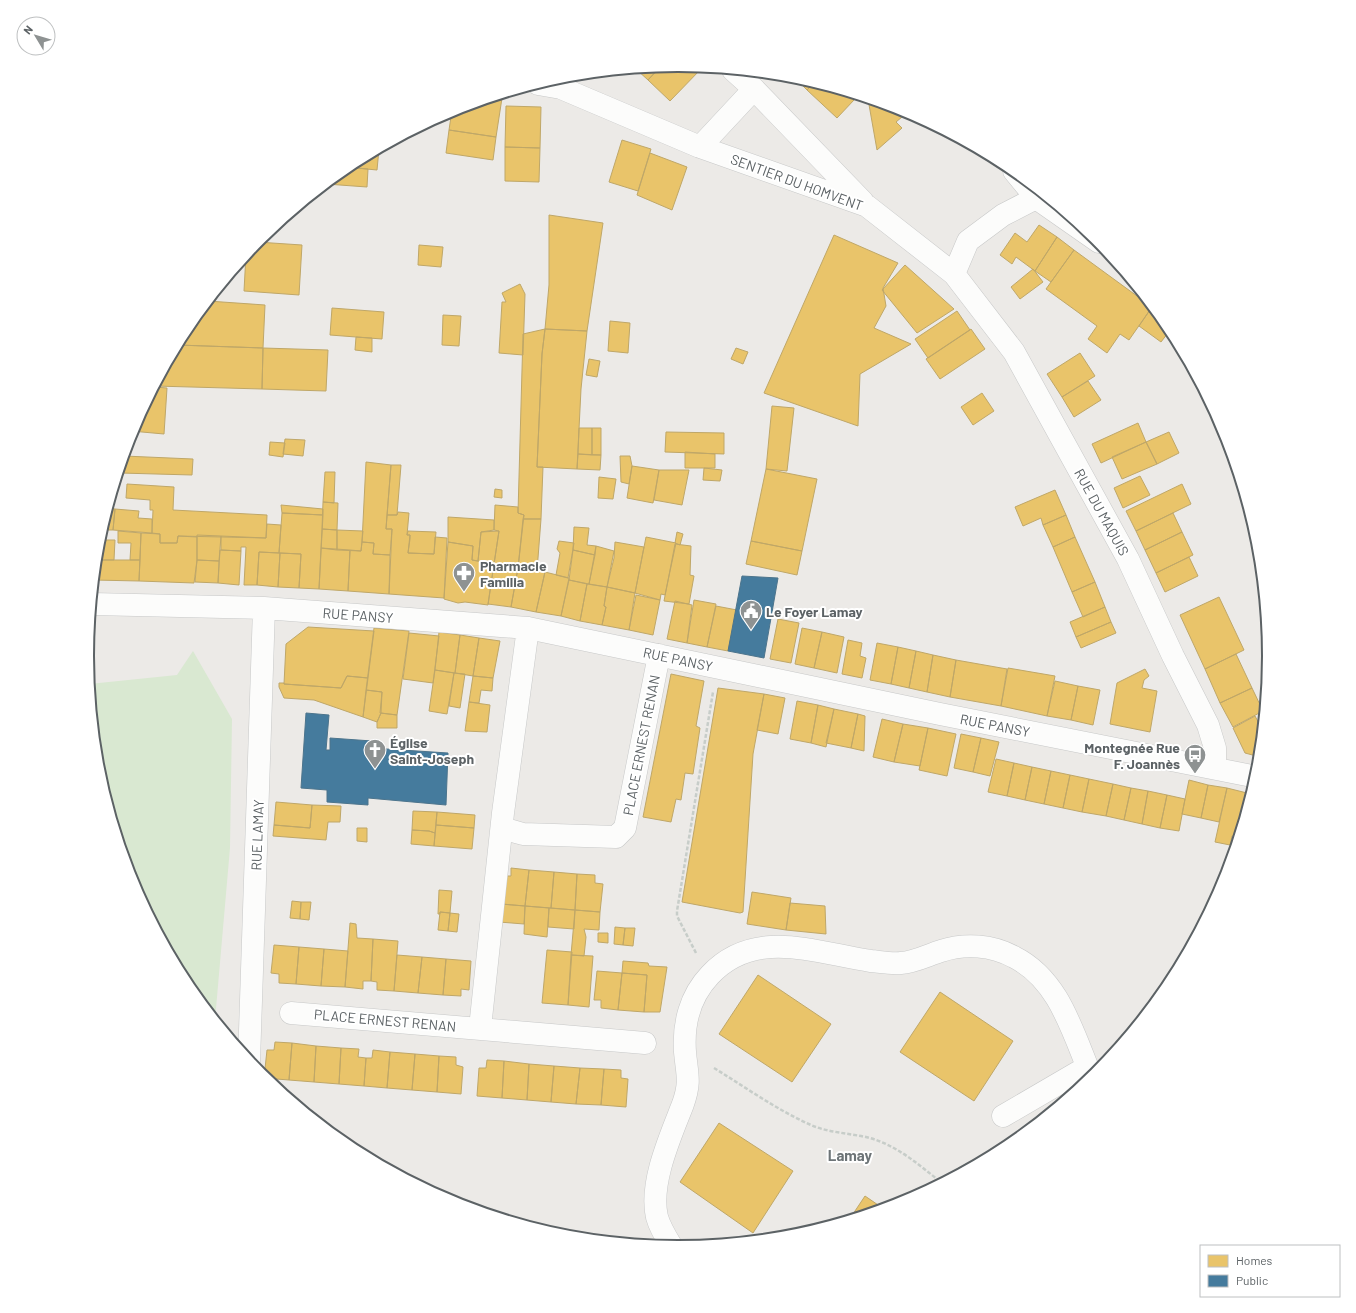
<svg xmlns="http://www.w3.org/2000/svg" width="1356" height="1313" font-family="Barlow,sans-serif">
<rect width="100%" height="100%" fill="#eceae7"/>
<path fill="#d9e8d1" d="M193,651L232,719L230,848L215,1020L186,985L131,883L98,772L89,684L177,675Z"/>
<path fill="#e9c46a" stroke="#bfa768" d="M678,65L699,67L701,69L670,101L648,80L660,67Z
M660,67L648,80L636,69Z
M793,76H794L814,83L807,90Z
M814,83L854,95V100L837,118L807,90Z
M495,97L502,98L496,137L449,130L452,110Z
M868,99L908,112L896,122L902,128L877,150Z
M506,106L541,107L540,148L505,147Z
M449,130L496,137L493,160L446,153Z
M622,140L651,149L638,191L609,182Z
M505,147L540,148L539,182L505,181Z
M379,149L377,170L346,167L350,165Z
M650,153L687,167L672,210L637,195Z
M346,167L368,169L367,187L326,184Z
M549,215L603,223L587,331L545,329L549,285Z
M1039,225L1057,237L1035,271L1016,257L1012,264L1000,255L1015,233L1027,242Z
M834,235L898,263L883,288L886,306L874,328L911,344L860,374L858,426L764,393Z
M1057,237L1074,250L1051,282L1035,271Z
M257,242L302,245L299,295L244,291L246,254Z
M419,245L443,247L441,267L418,265Z
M1074,250L1152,307L1129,340L1120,334L1107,353L1088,339L1097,326L1046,289Z
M905,265L954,309L917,333L882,290Z
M1033,269L1043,282L1020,299L1011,287Z
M520,284L525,294L523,355L499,353L502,302H506L502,293Z
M208,301L265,305L263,348L177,345L186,328Z
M1152,307L1171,329L1161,342L1139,326Z
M332,308L384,312L382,339L330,335Z
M957,311L970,330L928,358L915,339Z
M443,315L461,316L459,346L442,345Z
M610,321L630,323L628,353L608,351Z
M545,329L542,354L537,467H543L541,519H523L524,515L518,513L523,334Z
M545,329L587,331L581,389L577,469L537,467L542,354Z
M971,329L985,349L940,379L926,359Z
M356,337L372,338V352L355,350Z
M177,345L263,348L262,389L155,386Z
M263,348L328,350L326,391L262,389Z
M736,348L748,352L743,364L731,359Z
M1080,353L1095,376L1062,397L1047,374Z
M589,359L600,361L597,377L586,375Z
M1088,381L1101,400L1074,417L1062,397Z
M155,387L167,388L164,434L131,431Z
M982,393L994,411L973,425L961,407Z
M772,406L794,408L787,471L766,469Z
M1138,423L1146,442L1101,463L1092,444Z
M579,428H592V455L578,454Z
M592,428H601V455H592Z
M666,432L724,433V454L665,452Z
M1169,432L1179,453L1157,464L1146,442Z
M285,439L305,440L303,456L283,454Z
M270,442L285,443L283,457L269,455Z
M1146,442L1157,464L1122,479L1112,457Z
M685,452L715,454V468H685Z
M578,454L601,455L600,470L577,469Z
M124,456L193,459L192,475L120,473Z
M620,456H630L632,466L629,484L621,482Z
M366,462L391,465L386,529H392L390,555L373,554L374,543L362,542Z
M391,465H401L397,515H387Z
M632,466L659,470L653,503L627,498Z
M704,468L722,470L720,481L703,480Z
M766,469L817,479L802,551L751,541Z
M659,470H689L682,505L654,500Z
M325,472H335L334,503L323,502Z
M1140,476L1150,495L1123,508L1114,488Z
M599,477L616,479L613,499L598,498Z
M127,484L174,487L173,510L267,515L266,538L178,536L177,543H160V534L152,533L153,510H150V500L126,498Z
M1182,484L1191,504L1136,531L1126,511Z
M495,489L502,490V498L494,497Z
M1055,490L1066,515L1043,525L1041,518L1023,526L1015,507Z
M110,500V508L115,509L113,530H101Z
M323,502L338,503L337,530L322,529Z
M281,505L323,509V515L282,513Z
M495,505L518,507V513L524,515L518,568L494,564L499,531L494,530Z
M115,509L139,511L138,518L152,519V533L113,530Z
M398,512L409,513L407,535H410V539L408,553L434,554L435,537L447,538L444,598L389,594L392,529H386L387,515H397Z
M282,513L323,515L319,589L299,588L301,554L279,553Z
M1173,513L1182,532L1145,550L1136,531Z
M1066,515L1075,537L1053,547L1043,525Z
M448,517L494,520V530L481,532L478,561L472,560L473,546L448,542Z
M523,519H541L537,571L518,568Z
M267,524L281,525L279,553L259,552L257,585H244L246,547H241V551L221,550V536L266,538Z
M574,527L589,528L587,545L596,546L595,555L573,550Z
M322,529L337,530V550L321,548Z
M337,530L363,531L361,551L337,550Z
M118,531L141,533L140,560H130L131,543H118Z
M408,531L436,532L434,554L408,553L410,535H407Z
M499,531L494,564L478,561L481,532Z
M677,532L683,534L680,545L675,543Z
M1182,532L1193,555L1156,573L1145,550Z
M141,533L160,534V543H177L178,536L197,537V560L194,583L139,581Z
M197,535L221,536L219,561L197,560Z
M646,537L676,543L665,595L661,594L660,600L635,593Z
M1075,537L1095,582L1072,592L1053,547Z
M98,540H115L114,560H96Z
M559,541L574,543L568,578L556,575L560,553L557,549Z
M751,541L802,551L797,575L746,564Z
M362,542L374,543L373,554L390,555L389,594L348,591L350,550L361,551Z
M448,542L473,546L472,560L494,564L488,605L465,602L458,603L444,599Z
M615,542L644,547L635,593L607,587L614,558Z
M675,544L691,546L690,575L694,576L689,604L664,601Z
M596,546L614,551L607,587L589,584Z
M321,548L350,550L348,591L319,589Z
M220,550L241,551L239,585L218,583Z
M573,550L595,555L589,584L569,580Z
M259,552L280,553L278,587L257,585Z
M280,553L301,554L299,588L278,587Z
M1189,557L1198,576L1165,592L1156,573Z
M96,560H140L139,581L94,580Z
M197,560L219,561L218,583L195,582Z
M494,564L518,568L511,607L488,604Z
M518,568L545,572L536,612L511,607Z
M545,572L569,578L561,616L536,612Z
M569,580L587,584L580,621L561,616Z
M1095,582L1105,607L1083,617L1072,592Z
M587,584L607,587L604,606L606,607L602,625L580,621Z
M607,587L635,593L629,630L602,625L606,607L604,606Z
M636,595L660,600L653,635L629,630Z
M1219,597L1244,650L1205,669L1180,615Z
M694,600L716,604L707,647L687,643Z
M675,601L692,605L687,643L667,639Z
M716,606L737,610L728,651L707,647Z
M1105,607L1111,622L1076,637L1070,622Z
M778,619L799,623L791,663L770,659Z
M1111,622L1116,633L1081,648L1076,637Z
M308,627L374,631L368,678L347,676L341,688L284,684L286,644Z
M374,628L409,631L397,715L380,713L382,692L366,690Z
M802,628L822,632L814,668L795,664Z
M439,632L460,635L455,673L435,670Z
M822,632L844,637L837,673L814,668Z
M409,633L439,636L433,683L403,679Z
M460,635L479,638L473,676L455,673Z
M479,638L500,641L493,678L473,676Z
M848,640L862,643L860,656L866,658L862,678L842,674Z
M877,643L898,647L891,684L870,680Z
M898,647L916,651L909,688L891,684Z
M916,651L933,655L927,692L909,688Z
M1236,654L1252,688L1220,703L1205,669Z
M933,655L956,660L950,697L927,692Z
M956,660L1007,669L1001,706L950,697Z
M1008,668L1055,676L1047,716L1001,706Z
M1145,669L1149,676L1144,680L1142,688L1157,691L1150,732L1110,724L1117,683Z
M435,670L454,673L447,714L429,711Z
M454,673L465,674L460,708L449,706Z
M671,674L704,681L696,726L700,728L693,774L685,773L681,800L676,799L671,822L643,817Z
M347,676L368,678L363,717L314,700L284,698L279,687V683H284V684L341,688Z
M473,676L493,678L492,691L481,690L479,703L469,702Z
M1055,681L1078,686L1071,720L1047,716Z
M1078,686L1100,690L1093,725L1071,720Z
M718,688L764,694L753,754L743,912L740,913L682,902Z
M1252,688L1263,711L1233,727L1220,703Z
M366,690L382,692L381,713L377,722L363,717Z
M764,694L785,698L778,734L757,730Z
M797,701L818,705L811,743L790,739Z
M469,702L490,705L487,732L465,731Z
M818,705L834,709L826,747L811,743Z
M834,709L858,714L851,748L826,743Z
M381,713L397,715V728H377V722Z
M858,714L865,716L864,751L851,748Z
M1255,716L1262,729L1260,757L1245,753L1233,728Z
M882,719L903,724L894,762L873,757Z
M1263,719L1262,729L1258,721Z
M903,724L928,728L920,766L894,762Z
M928,728L956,734L947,776L919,770Z
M961,734L981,738L973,772L954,768Z
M981,738L999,742L990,776L973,772Z
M996,759L1014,763L1007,796L988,792Z
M1014,763L1032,767L1025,800L1007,796Z
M1032,767L1051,771L1044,804L1025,800Z
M1051,771L1070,775L1063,808L1044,804Z
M1070,775L1089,779L1082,812L1063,808Z
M1089,779L1113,784L1106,816L1082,812Z
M1189,780L1208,785L1201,818L1182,814Z
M1113,784L1131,788L1124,820L1106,816Z
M1208,785L1227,788L1219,822L1201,818Z
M1131,788L1148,791L1142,824L1124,820Z
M1227,788L1251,794L1238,837L1232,836L1230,845L1215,842Z
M1148,791L1167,795L1160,828L1142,824Z
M1167,795L1185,799L1179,831L1160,828Z
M276,802L312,805L310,828L274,825Z
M312,805L341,806L340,822H328L326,840L273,836L274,825L310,828Z
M413,811L437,812L435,833L429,831L412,830Z
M437,812L475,815L474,828L436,825Z
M436,825L474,828L472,849L434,846Z
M357,828H367V842L357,841Z
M412,830L429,831L435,833L434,846L411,844Z
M511,868L529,870L525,906L501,904L503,876H511Z
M529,870L554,872L551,908L525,906Z
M554,872L577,874L575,910L551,908Z
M577,874L595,875V883L603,884L600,912L575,910Z
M439,890L452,891L450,913L440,912V914H438Z
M752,892L791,898L786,930L747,924Z
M292,901L301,902L300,919L290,918Z
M301,902H311L309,920L300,919Z
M790,903L825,906L826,934L786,930Z
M501,904L525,906L524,924L499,922Z
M525,906L549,908L547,937L524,934Z
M549,908L575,910L574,929L548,927Z
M575,910L600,912L599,930L584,929L586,937L584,956L571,955Z
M440,912L450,913L448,931L438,930Z
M450,913L459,914L457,932L448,931Z
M350,923L356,924L357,938L373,939L371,981H363V989L345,987Z
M615,927L625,928L623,945L614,944Z
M625,928H635L633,946L623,945Z
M598,933H608V943L598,942Z
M373,939L398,941L394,991L377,990V982L371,981Z
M274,945L299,947L296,984L279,983V974L271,973Z
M299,947L324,949L321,986L296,984Z
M324,949L348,951L345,987L321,986Z
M547,950L572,952L568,1005L542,1003Z
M397,955L422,957L418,993L394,991Z
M571,955L593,956L589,1007L568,1005Z
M422,957L446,959L443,995L418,993Z
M446,959L471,961L469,990L461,989V996L443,995Z
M623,961L648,963L649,966L667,967L660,1012H644L647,975L622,973Z
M597,971L622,973L618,1010L601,1008V1000H594Z
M622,973L647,975L644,1012L618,1010Z
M758,975L831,1024L792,1082L719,1034Z
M940,992L1013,1041L974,1101L900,1052Z
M275,1042L292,1043L289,1080L264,1078L267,1050H274Z
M292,1043L316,1046L314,1082L289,1080Z
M316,1046L341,1048L339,1084L314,1082Z
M341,1048L359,1049L358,1057L366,1058L364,1086L339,1084Z
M373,1050L390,1052L387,1088L364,1086L366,1058H372Z
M390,1052L415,1054L412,1090L387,1088Z
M415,1054L439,1056L437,1092L412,1090Z
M439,1056L456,1057V1065L463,1067L461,1094L437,1092Z
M487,1060L504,1061L502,1098L477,1096L479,1068H486Z
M504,1061L529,1064L527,1100L502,1098Z
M529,1064L554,1066L551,1102L527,1100Z
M554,1066L580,1068L576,1104L551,1102Z
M580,1068L604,1069L601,1105L576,1104Z
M604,1069L621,1070V1078L628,1079L626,1107L601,1105Z
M719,1123L793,1171L753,1233L680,1182Z
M865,1196L884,1209L849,1220Z"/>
<path fill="#457b9d" stroke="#4c748c" d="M742,576L778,578L764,658L728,651Z
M306,713L329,715L326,750H330V738L372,741L371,748L448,753L446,805L368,798V805L327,802V790L301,788Z"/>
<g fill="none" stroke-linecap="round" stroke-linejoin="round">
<g stroke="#c7c8c8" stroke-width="23">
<path id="minor" d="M733,70L754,89L863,202
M538,84L561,88L700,147L867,206L954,274L1014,352L1128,559L1173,656L1208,725L1215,748V767
M700,147L754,89
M1014,171L1036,198L1099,242
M954,274L968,241L1003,215L1036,198
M92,604L264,608L528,628L940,714L1257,777
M502,828L523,834L616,837L625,828L659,655
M291,1013L645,1043
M480,1028L503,813L528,628
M249,1061L264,608
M1003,1116L1087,1067
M672,1247C667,1239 660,1228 657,1217C649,1183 671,1135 683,1104C691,1081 687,1075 685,1052C683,1024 690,996 710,975C755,927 816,953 871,961C881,962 891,964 901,963C915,962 928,955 941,951C965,943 992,945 1014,957C1060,980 1073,1034 1092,1078"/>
</g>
<path stroke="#c7cdc9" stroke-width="2.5" stroke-dasharray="4 2" stroke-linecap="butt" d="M696,953L677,916V911L713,692
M714,1068C745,1087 777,1110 811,1125C829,1133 850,1133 870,1138C898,1146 919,1165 942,1183"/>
<use href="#minor" stroke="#fcfcfb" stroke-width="22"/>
</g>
<defs>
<g id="pharmacy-pin" transform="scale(1.15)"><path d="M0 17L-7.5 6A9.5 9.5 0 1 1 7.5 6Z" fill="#8e9292" stroke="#fff"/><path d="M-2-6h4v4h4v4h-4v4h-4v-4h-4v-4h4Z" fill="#fff"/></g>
<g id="civic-pin" transform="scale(1.15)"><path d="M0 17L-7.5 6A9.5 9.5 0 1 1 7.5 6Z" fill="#8e9292" stroke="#fff"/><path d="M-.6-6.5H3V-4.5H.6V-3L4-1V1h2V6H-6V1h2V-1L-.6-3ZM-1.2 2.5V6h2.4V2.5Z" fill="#fff"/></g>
<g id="church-pin" transform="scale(1.15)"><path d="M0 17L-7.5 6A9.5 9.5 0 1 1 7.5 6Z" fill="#8e9292" stroke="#fff"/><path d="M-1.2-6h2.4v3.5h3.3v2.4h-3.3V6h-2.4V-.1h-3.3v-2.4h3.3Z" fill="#fff"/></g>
<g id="bus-pin" transform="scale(1.15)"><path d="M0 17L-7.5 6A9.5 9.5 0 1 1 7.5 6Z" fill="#8e9292" stroke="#fff"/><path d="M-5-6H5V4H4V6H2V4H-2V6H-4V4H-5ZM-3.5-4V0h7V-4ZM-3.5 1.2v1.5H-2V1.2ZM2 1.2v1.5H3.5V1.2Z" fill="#fff"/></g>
</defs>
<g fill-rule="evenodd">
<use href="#pharmacy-pin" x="464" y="573"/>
<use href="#civic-pin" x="751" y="611"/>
<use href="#church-pin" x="375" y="750"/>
<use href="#bus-pin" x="1195" y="755"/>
</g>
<g text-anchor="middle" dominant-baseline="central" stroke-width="4" stroke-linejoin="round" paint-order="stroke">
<g font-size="14" fill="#5c6265" stroke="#fff">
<text transform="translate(797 182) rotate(20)">SENTIER DU HOMVENT</text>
<text transform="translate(1102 512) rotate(61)">RUE DU MAQUIS</text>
<text transform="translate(358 615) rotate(4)">RUE PANSY</text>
<text transform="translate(678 659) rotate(12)">RUE PANSY</text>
<text transform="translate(995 725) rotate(11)">RUE PANSY</text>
<text transform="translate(641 745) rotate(-79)">PLACE ERNEST RENAN</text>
<text transform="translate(257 835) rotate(-88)">RUE LAMAY</text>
<text transform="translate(385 1020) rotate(5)">PLACE ERNEST RENAN</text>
</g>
<g font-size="14" font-weight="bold" fill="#5c6265" stroke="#fff" text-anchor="start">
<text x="480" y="565">Pharmacie<tspan x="480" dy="16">Familia</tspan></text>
<text x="766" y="611">Le Foyer Lamay</text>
<text x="390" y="742">Église<tspan x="390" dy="16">Saint-Joseph</tspan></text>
<text x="1180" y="747" text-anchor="end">Montegnée Rue<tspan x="1180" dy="16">F. Joannès</tspan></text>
</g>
<g font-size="15" font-weight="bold" fill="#6d7477" stroke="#fff">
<text x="850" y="1155">Lamay</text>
</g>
</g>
<path d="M0 0H1356V1313H0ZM94 656a584 584 0 1 1 1168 0a584 584 0 1 1-1168 0Z" fill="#fff" fill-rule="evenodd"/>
<path fill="none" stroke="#5c6265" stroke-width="2" d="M94 656a584 584 0 1 1 1168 0a584 584 0 1 1-1168 0Z"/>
<rect x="1200" y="1245" width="140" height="52" fill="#ffffff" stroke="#bec0c1"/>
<rect x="1208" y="1255" width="20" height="12" fill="#e9c46a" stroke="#bec0c1"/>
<text x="1236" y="1265" font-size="12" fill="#5c6265">Homes</text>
<rect x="1208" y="1275" width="20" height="12" fill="#457b9d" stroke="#bec0c1"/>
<text x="1236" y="1285" font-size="12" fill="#5c6265">Public</text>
<g transform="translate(36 36) rotate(308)"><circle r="19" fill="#ffffff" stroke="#bec0c1"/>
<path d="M0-3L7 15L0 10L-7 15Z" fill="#8e9292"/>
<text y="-6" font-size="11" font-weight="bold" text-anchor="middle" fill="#5c6265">N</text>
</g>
</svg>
